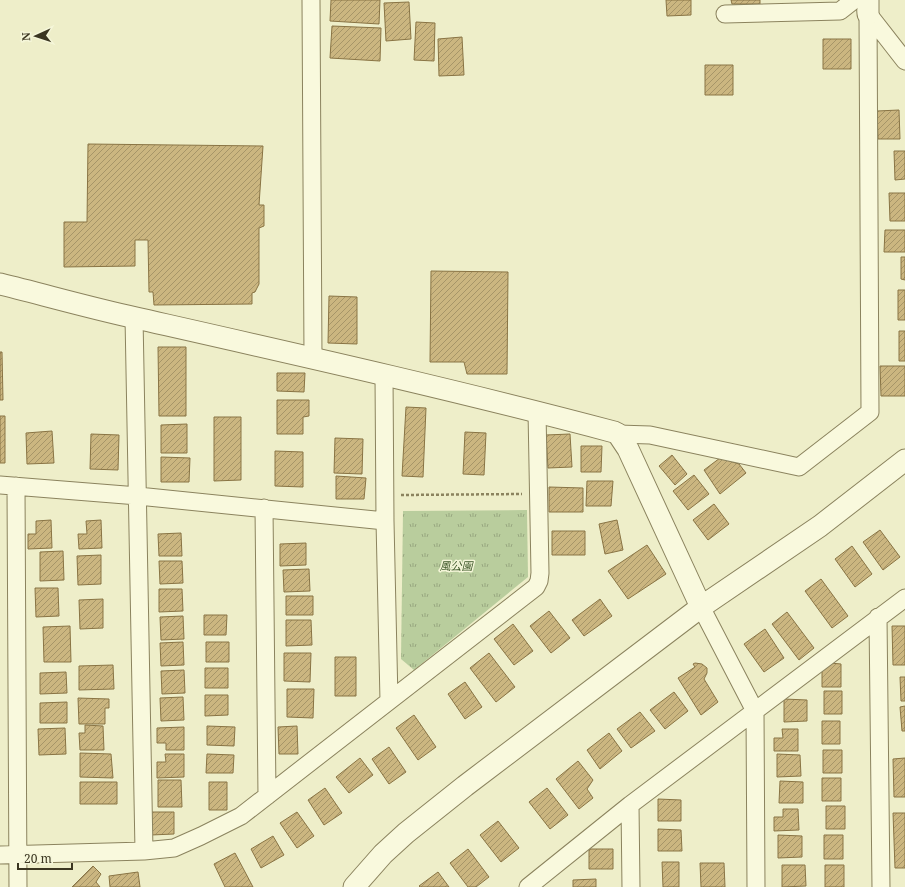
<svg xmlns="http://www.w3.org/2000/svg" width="905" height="887" font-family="'Noto Serif','Noto Sans JP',serif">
<defs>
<pattern id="park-tufts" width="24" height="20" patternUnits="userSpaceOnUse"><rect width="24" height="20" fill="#b9cd9d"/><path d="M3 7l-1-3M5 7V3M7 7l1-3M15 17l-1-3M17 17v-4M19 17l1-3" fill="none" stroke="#98a780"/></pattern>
<pattern id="building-hatch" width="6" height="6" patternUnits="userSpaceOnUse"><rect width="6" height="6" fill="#cbb680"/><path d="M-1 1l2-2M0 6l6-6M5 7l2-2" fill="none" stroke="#a69568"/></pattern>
</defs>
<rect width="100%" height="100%" fill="#eeeec9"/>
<path fill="url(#park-tufts)" d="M527,510L528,577L414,670L401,659L403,511Z"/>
<path fill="url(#building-hatch)" stroke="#897444" d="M331,0H380L379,24L330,21Z
M666,0H691V15L667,16Z
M731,0H760V4H732Z
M409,2L411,39L386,41L384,3Z
M416,22L435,23L434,61L414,60Z
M332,26L381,28L380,61L330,58Z
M462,37L464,75L439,76L438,39Z
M823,39H851V69H823Z
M705,65H733V95H705Z
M899,110L900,139H878L877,111Z
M88,144L263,146L259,205H264V226L259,228V284L255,292L252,293V304L154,305L153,292H149L148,240H135V266L64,267V222H87Z
M894,151H905V179L895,180Z
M889,193H905V221H890Z
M885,230H905V252H884Z
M901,257H905V280L901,279Z
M431,271L508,272L507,374H467L464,362H430Z
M898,290H905V320H898Z
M329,296L357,297V344L328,343Z
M899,331H905V361H899Z
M158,347H186V416H159Z
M0,352H2L3,400H0Z
M880,366H905V396H881Z
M277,373H305L304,392L277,391Z
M277,400H309V416L303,417V434H277Z
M406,407L426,408L423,477L402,476Z
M0,416H5V463H0Z
M214,417H241V480L214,481Z
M187,424V453H161V425Z
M52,431L54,463L27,464L26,433Z
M465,432L486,433L484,475L463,474Z
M91,434L119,435L118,470L90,469Z
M570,434L572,467L548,468L546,435Z
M335,438L363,439L362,474L334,473Z
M581,446H602L601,472H581Z
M275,451L303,452V487L275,486Z
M672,455L687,474L675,485L659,466Z
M161,457L190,458L189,482H161Z
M720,458L739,464L746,473L720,494L704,470Z
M694,475L709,494L688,510L673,491Z
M336,476L366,478L364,499H336Z
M587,481H613L611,506H586Z
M549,487L583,488V512H549Z
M714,504L729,524L708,540L693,520Z
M51,520L52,548L28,549V534H36V521Z
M101,520L102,548L79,549L78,534H87L86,521Z
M617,520L623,550L605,554L599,524Z
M880,530L900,557L883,570L863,542Z
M552,531H585V555H552Z
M181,533L182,556H159L158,534Z
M306,543V565L280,566V544Z
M647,545L666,574L628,599L608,571Z
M852,546L872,574L855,587L835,559Z
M63,551L64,580L40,581V552Z
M101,555V584L78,585L77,556Z
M159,561H182L183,583L160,584Z
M309,569L310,591L284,592L283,570Z
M821,579L848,616L832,628L805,591Z
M35,588H58L59,616L36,617Z
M159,589H182L183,611L159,612Z
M286,596H313V615H286Z
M103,599V628L80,629L79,600Z
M600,599L612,616L584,636L572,620Z
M549,611L570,638L551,653L530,626Z
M787,612L814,648L799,660L772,624Z
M204,615H227L226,635H204Z
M183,616L184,639L161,640L160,617Z
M286,620H311L312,645L286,646Z
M513,624L533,651L514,665L494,639Z
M70,626L71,662H44L43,627Z
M892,626H905V665H893Z
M765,629L784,658L764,672L744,644Z
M183,642L184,665L161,666L160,643Z
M206,642H229V662H206Z
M284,653H311L310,682L284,681Z
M489,653L515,687L496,702L470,668Z
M335,657H356V696H335Z
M695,663L702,664L707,668V673L704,679L718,702L701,715L678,678L695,667L693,664Z
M830,663L841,664V687H822V670Z
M113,665L114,689L79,690V666Z
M205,668H228V688H205Z
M184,670L185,693L162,694L161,671Z
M66,672L67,693L40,694V673Z
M900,677H905V701H901Z
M465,682L482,707L465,719L448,694Z
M287,689H314L313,718L287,717Z
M824,691H842V714H824Z
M674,692L688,711L665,729L650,710Z
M205,695H228V715L205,716Z
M183,697L184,720L161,721L160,698Z
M78,698L109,699V708H105V724H79Z
M784,699L807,700V721L784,722Z
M67,702V723H40V703Z
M905,706V731H902L900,707Z
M640,712L655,731L631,748L617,729Z
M414,715L436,747L418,760L396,728Z
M822,721H840V744H822Z
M85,725L103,726L104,750H80L79,733H85Z
M207,726L235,727L234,746L207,745Z
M297,726L298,754H279L278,727Z
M184,727V750H166V743H157V728Z
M65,728L66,754L39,755L38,729Z
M782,729H798V751H774V738H783Z
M609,733L622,751L600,769L587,750Z
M389,747L406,772L389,784L372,759Z
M823,750H842V773H823Z
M80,753L111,754L113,778L80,777Z
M165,754H184V777L157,778V762H166Z
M207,754L234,755L233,773H206Z
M777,754L800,755L801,776L777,777Z
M360,758L373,775L349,793L336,777Z
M905,758V797H894L893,759Z
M578,761L593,780L587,789L593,798L579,809L556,779Z
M822,778H841V801H822Z
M158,780H181L182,807H158Z
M780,781L803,782V803H779Z
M80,782H117V804H80Z
M209,782H227V810H209Z
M325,788L342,813L324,825L308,800Z
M547,788L568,815L550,829L529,802Z
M658,799L681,800V821H658Z
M826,806H845V829H826Z
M783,809H798L799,830L774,831V817H783Z
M150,812H174V834L151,835Z
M297,812L314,836L297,848L280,823Z
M893,813H905V868H895Z
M498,821L519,848L501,862L480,835Z
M658,829L681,830L682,851H658Z
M778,835L802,836V857L778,858Z
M824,835H843V859H824Z
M273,836L284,855L261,868L251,849Z
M468,849L489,877L476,887H468L450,863Z
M589,849H613V869H589Z
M235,853L253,887H225L214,864Z
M662,862H679V887H663Z
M700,863H724L725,887H701Z
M782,865H805L806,886L782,887Z
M825,865H844V887H825Z
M93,866L101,874L96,882L100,887H72Z
M138,872L140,887H110L109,876Z
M438,872L449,887H420L419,886Z
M596,879V887H573V880Z"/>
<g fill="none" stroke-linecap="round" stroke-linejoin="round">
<g stroke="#8b835e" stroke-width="19">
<path id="minor" d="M311,0L313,357
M866,11L905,61
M725,14L840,11L854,0
M134,317L144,851
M384,375L385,521L389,701
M618,434L650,435L799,467L870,412L868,14
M0,485L138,496L385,521
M16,486L18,887
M264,508L267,796
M878,617L881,887
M0,855L144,851L174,848L201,836L241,816L536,587L539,581L540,573L537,411
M528,887L630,805
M631,887L630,805L755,711L701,607
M756,887L755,711L905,598"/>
</g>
<g stroke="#8b835e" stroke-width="23">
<path id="tertiary" d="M868,14V0
M0,284C45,295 90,308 136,318C295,354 456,390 614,432L618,434L628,449L701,607
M354,887L383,854L406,833L465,786L701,607L820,526L905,460"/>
</g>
<path stroke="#8b835e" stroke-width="2.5" stroke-dasharray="3 2" stroke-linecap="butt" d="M401,495L522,494"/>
<use href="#minor" stroke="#f9f9dd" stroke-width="17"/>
<use href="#tertiary" stroke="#f9f9dd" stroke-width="21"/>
</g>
<g text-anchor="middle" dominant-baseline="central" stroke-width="3" stroke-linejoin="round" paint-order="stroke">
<g font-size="11" font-style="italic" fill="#3d5728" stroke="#f5f6d9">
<text x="456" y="565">風公園</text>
</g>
</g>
<g transform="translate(36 36) rotate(267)" stroke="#f5f6d9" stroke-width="3" paint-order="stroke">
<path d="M0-3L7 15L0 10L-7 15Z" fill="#3b3621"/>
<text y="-6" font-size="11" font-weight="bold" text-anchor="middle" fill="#3b3621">N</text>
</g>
<path d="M18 863v6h54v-6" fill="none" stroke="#3b3621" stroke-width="2"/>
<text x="24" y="863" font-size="12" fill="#3b3621" stroke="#f5f6d9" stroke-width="3" paint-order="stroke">20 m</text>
</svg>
